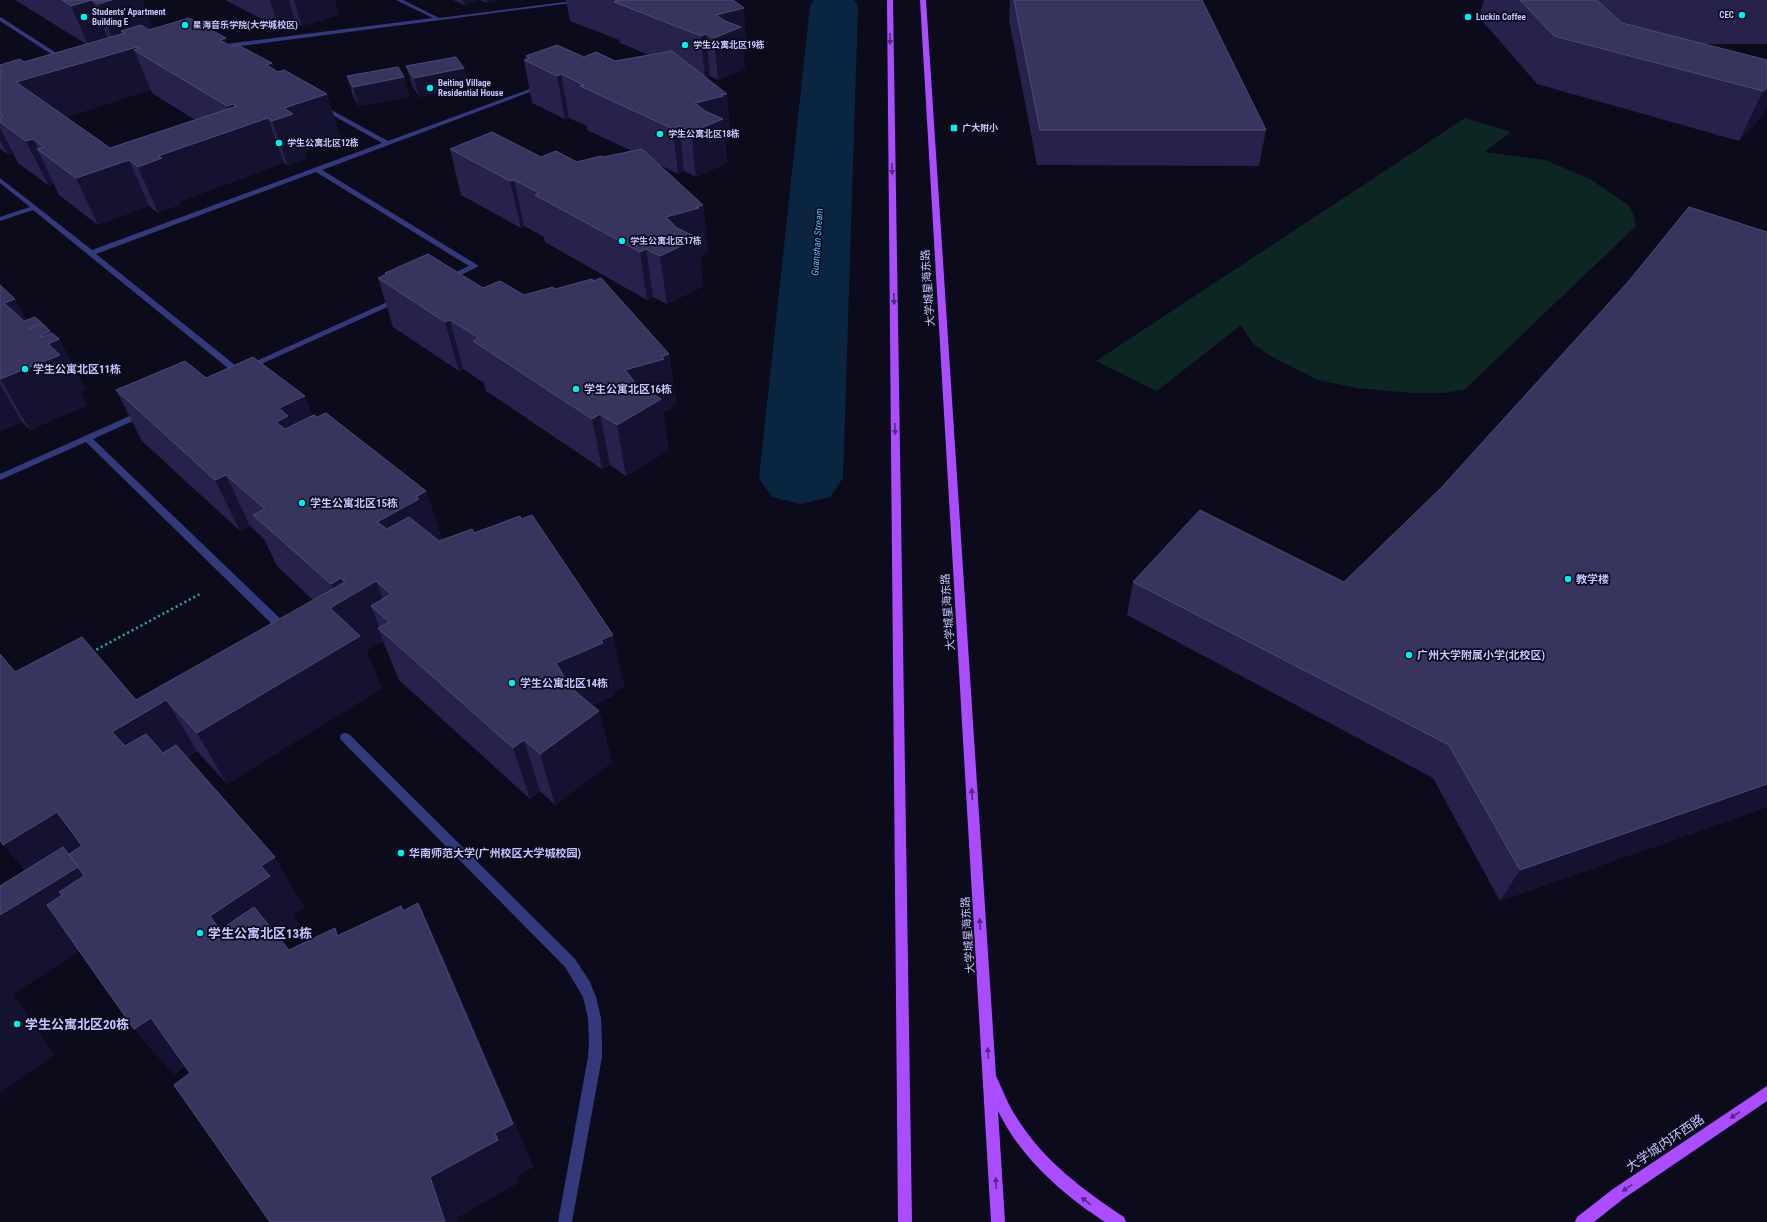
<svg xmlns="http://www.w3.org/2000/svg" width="1767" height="1222" font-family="'Roboto Condensed','Noto Sans SC',sans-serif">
<rect width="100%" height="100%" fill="#0c0b1c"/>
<path fill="#0e2623" d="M1465,118L1511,132L1484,152L1545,160L1590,179L1628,205L1634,216L1636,226L1464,390L1442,393H1412L1357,388L1318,380L1272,357L1253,344L1241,325L1157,391L1096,361Z"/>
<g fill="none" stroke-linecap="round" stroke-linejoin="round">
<path fill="#0a2540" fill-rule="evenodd" d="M814,0H854L858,6L843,478L830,497L801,504L772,497L759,478L810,6Z"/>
<path stroke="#29af9a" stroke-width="2.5" stroke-dasharray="2 3" stroke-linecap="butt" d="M92,652L200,594"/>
<path fill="#34397c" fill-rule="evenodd" d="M396,0H403L439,18L580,0H595L217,49L214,47L217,45L433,18Z
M0,17L2,18L67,60L62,61L0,21Z
M541,85L546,86L322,170L479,266L449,281H446L442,279L469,266L316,172L96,254L240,369V373H234L33,210L0,221V217L30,207L0,183V178L92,250L382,143L320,108V106H324L388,141Z
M396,298H402L403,300L250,369H244L243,367Z
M143,410L146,411V415L93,439L289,627L290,630L289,633H281L86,442L0,480V474Z
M345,733L349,734L575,959L590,982L596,997L601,1018L602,1042V1057L572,1222H558L588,1057L589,1042L588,1018L583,997L565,967L341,740L340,737L341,734Z"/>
<path fill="#aa4cff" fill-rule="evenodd" d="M887,0H893L912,1222H898Z
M920,0H926L996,1076C1003,1090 1008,1105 1017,1118C1043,1160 1083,1190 1124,1217L1126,1222C1120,1222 1111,1222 1105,1222C1099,1219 1093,1213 1087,1210C1051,1184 1018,1152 998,1111L1005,1222H991Z
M1767,1086V1101L1623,1199L1594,1222H1575L1577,1217L1613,1189Z"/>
</g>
<path fill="#26224b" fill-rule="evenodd" d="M15,0H142L153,29L226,38L228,44L272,63L274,70L341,138L305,150L308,158L288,166L284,163L180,201L181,204L158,213L149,206L98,225L59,195L54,184L49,186L18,163L13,153L8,154L0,149V65L24,62L86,44ZM151,90L152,93L195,120L110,148L66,117Z
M225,0H334L339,15L302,26L296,23L279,28Z
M453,0H498L487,3L480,0L464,5Z
M566,0H733L747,48L743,50L745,69L718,80L710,76L706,78L731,137L726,139L727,140L725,141L727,163L696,177L684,171L678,174L658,164L703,205L708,252L704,253V256L700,257L703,286L667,304L653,297L647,300L545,242L544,237L524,226L521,228L461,195L450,149L541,157L577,162L603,157L632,151L587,130V126L569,118L565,119L532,103L524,60H526V56L584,57L615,61L649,55L620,43L619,40L570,21Z
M1010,0H1202L1266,130L1259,166L1037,165L1009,20Z
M1484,0H1767V44H1704L1767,60L1764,114L1739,141L1537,84L1479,17Z
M406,66L464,68L469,87L419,97L412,85Z
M347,76L404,77L409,97L359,106L353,96Z
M1767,232V807L1500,901L1433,778L1127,615L1133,582H1344Z
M385,273L524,295L555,289L593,281L669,354L676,404L670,406L671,409L663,411L669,450L626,476L610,465L602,469L486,391L484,383L463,369L459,371L393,327L378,278L385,275Z
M0,285L27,320L43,325L51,333L59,339L85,389L80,391L87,405L30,430L22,422L0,431Z
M206,378L313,416L426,491L442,539L474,533L521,519L613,635L624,687L614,691L615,695L592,705L599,711L612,762L555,805L540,791L530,799L399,680L383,641L366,651L382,688L227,784L197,751L187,758L304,907L293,914L300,925L280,939L289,950L339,935L404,911L441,952L533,1167L517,1176L519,1182L456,1218L190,1073L185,1066L174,1075L134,1029L79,951L13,994L54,1055L0,1092V886L25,871L15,672L136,700L313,600L277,566L264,539L250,526L240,531L142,441L116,390Z"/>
<path fill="#141230" d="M92,0L109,41L89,47L71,6Z
M112,0H142L155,33H125L121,31L125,42L115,45L98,4Z
M270,0H289L296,23L279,28Z
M294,0H334L339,15L302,26Z
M463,0H480L464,5Z
M486,0H498L487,3Z
M744,8L747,48L743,50L745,69L718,80L714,38L716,15Z
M706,34L710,76L705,78L701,36Z
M226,38L241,80L220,40Z
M137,47L140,54L134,50L151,90L37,126L16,82Z
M272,63L287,106L266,65Z
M464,68L469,87L419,97L414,78Z
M561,74L569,118L565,119L557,76Z
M404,77L409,97L359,106L353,87Z
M1767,88V108L1764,114L1739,141L1763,91Z
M327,94L341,138L305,150L308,158L288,166L272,121L284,108Z
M727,94L731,137L726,139L727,140L725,141L727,163L696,177L691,132L695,103Z
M233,104L241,127L268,118L284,163L180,201L181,204L158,213L138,167L158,156L236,129L227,106Z
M679,126L684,171L678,174L673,129Z
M0,128L13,153L8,154L0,140Z
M33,139L39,151L37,149L54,184L49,186L26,141Z
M129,160L149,206L98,225L76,178Z
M514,180L524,226L521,228L510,181Z
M703,205L708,252L704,253V256L700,257L703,286L667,304L660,256L666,217Z
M646,249L653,297L647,300L640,252Z
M15,299L31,327L42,323L47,333L50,331L55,341L59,339L85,389L80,391L87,405L30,430L0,379L4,303Z
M450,320L463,369L459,371L445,322Z
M669,354L676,404L670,406L671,409L663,411L669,450L626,476L617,425L625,370Z
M0,384L22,422L0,431Z
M305,396L325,447L305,457L276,422L279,408Z
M600,414L610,465L602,469L592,419Z
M226,475L250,526L240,531L215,480Z
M426,491L443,543L397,573L377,522L416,497Z
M341,578L349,597L376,581L396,633L389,622L371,606L381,631L378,628L383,641L366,651L382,688L227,784L197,733L330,608L339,603L331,584Z
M613,635L624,687L614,691L615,695L569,714L556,663L601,640Z
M166,700L197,751L146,783L112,732Z
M599,711L612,762L555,805L540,754Z
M524,740L540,791L530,799L513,748Z
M1767,784V807L1500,901L1520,870Z
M57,812L95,863L122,923L13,994L54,1055L0,1092V915L41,890L3,845Z
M275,857L304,907L293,914L300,925L244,964L210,916L261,866Z
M418,903L441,952L533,1167L517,1176L519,1182L456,1218L458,1222H445L430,1177Z
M335,928L362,976L337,936Z
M151,1018L189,1063L174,1075L134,1029Z"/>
<path fill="#37345e" stroke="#4e4a77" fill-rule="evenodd" d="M62,0H112L98,4L92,0L71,6Z
M615,0H733L744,8L716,15L725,21L741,27L714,38L706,34L701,36L614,2L617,1Z
M1014,0H1202L1266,130H1040Z
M1520,0H1597L1622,23L1767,60V88L1763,91L1554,36Z
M189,18L226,38L220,40L232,47L238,45L272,63L266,65L278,72L284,70L327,94L284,108L293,114L272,121L268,118L158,156L162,158L138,167L129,160L76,178L37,149L44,147L33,139L26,141L0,122V117L3,116L0,114V72H3L0,70V65L20,59L24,62L125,33L121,31L141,25L149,30ZM137,47L140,48L134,50L227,106L233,104L237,106L110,148L16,82Z
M557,45L584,57L596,52L615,61L672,51L727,94L721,95L723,96L695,103L705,111L723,119L691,132L679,126L673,129L580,86L584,85L561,74L557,76L524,60L530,58L526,56Z
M456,57L464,68L414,78L406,66Z
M398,67L404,77L353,87L347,76Z
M492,132L541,157L556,151L577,162L601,156L603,157L642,149L703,205L696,207L699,208L666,217L677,228L698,238L660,256L646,249L640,252L535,195L539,193L514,180L510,181L450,149Z
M1689,207L1767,232V784L1520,870L1449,745L1133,582L1200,510L1344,582L1441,488L1628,282Z
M428,254L483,288L500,281L524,295L553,287L555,289L592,279L593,281L601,278L669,354L661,357L664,359L625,370L637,385L661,399L617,425L600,414L592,419L473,341L479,338L450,320L445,322L378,278L387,274L385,273Z
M0,285L15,299L4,303L24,321L35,317L42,323L29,328L30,329L43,324L50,331L40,336L41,337L52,333L59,339L48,344L60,355L0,379Z
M253,357L305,396L279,408L288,416L276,422L285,429L314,415L317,417L326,413L426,491L416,497L419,499L377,522L387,529L409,517L439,541L472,529L474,533L520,516L521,519L532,515L613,635L601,640L603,643L556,663L570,687L599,711L540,754L524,740L513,748L378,628L389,622L371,606L391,594L376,581L330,608L360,636L197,733L166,700L112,732L125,746L146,734L163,753L176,745L275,857L261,866L270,876L210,916L220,930L254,907L289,950L335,928L337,936L401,906L403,911L418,903L513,1124L495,1133L498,1140L430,1177L445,1222H270L174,1085L190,1073L151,1018L134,1029L47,905L62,895L59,892L84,876L69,854L82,846L57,812L3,845L0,840V654L15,672L82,637L136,700L345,582L341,578L331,584L253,515L265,509L226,475L215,480L116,390L185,361L206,378Z
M63,847L78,867L0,915V886Z"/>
<defs><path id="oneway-solid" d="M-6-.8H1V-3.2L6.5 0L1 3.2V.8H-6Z"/></defs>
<g fill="#532882">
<use href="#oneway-solid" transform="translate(890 39) rotate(89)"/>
<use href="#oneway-solid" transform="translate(892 169) rotate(89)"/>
<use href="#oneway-solid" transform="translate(894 299) rotate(89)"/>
<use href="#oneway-solid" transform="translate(895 429) rotate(89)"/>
<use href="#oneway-solid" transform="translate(972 794) rotate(-94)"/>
<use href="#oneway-solid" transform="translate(980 924) rotate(-94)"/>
<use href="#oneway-solid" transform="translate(988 1053) rotate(-94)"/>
<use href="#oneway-solid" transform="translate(1735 1115) rotate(146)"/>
<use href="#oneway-solid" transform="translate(996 1183) rotate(-93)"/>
<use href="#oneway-solid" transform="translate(1627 1188) rotate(146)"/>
<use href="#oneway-solid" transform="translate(1086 1201) rotate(-143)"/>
</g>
<g fill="#00f0f0" stroke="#0c0b1c" stroke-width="1.5">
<circle cx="1742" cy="15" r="4"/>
<circle cx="84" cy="17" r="4"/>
<circle cx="1468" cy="17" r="4"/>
<circle cx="185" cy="25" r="4"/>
<circle cx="685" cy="45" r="4"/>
<circle cx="430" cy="88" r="4"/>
<rect x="950" y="124" width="8" height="8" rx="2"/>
<circle cx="660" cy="134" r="4"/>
<circle cx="279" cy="143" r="4"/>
<circle cx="622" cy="241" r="4"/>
<circle cx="25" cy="369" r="4"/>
<circle cx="576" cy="389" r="4"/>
<circle cx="302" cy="503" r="4"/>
<circle cx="1568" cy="579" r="4"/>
<circle cx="1409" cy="655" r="4"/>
<circle cx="512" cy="683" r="4"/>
<circle cx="401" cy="853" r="4"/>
<circle cx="200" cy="933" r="4"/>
<circle cx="17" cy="1024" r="4"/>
</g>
<g text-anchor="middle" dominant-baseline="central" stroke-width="3.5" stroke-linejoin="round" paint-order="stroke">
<g font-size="9" font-weight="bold" fill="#c6c5ff" stroke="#0c0b1c" text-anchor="start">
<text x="92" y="12">Students' Apartment<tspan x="92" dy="10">Building E</tspan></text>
<text x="1734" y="15" text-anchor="end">CEC</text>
<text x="1476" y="17">Luckin Coffee</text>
<text x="193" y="25">星海音乐学院(大学城校区)</text>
<text x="693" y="45">学生公寓北区19栋</text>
<text x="438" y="83">Beiting Village<tspan x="438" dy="10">Residential House</tspan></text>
<text x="962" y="128">广大附小</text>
<text x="668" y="134">学生公寓北区18栋</text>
<text x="287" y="143">学生公寓北区12栋</text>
<text x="630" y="241">学生公寓北区17栋</text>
</g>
<g font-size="10" font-style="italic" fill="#53c1ff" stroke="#0c0b1c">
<text transform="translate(817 242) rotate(-86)">Guanshan Stream</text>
</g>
<g font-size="11" fill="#c6c5ff" stroke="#0c0b1c">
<text transform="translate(928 288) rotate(-94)">大学城星海东路</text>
<text transform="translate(948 612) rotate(-94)">大学城星海东路</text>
<text transform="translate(968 935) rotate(-94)">大学城星海东路</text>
</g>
<g font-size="11" font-weight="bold" fill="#c6c5ff" stroke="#0c0b1c" text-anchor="start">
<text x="33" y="369">学生公寓北区11栋</text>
<text x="584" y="389">学生公寓北区16栋</text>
<text x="310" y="503">学生公寓北区15栋</text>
<text x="1576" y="579">教学楼</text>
<text x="1417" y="655">广州大学附属小学(北校区)</text>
<text x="520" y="683">学生公寓北区14栋</text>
<text x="409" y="853">华南师范大学(广州校区大学城校园)</text>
</g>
<g font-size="13" font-weight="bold" fill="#c6c5ff" stroke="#0c0b1c" text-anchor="start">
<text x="208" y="933">学生公寓北区13栋</text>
<text x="25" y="1024">学生公寓北区20栋</text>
</g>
<g font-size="13" fill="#c6c5ff" stroke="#0c0b1c">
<text transform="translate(1665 1143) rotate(-34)">大学城内环西路</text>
</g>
</g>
</svg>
